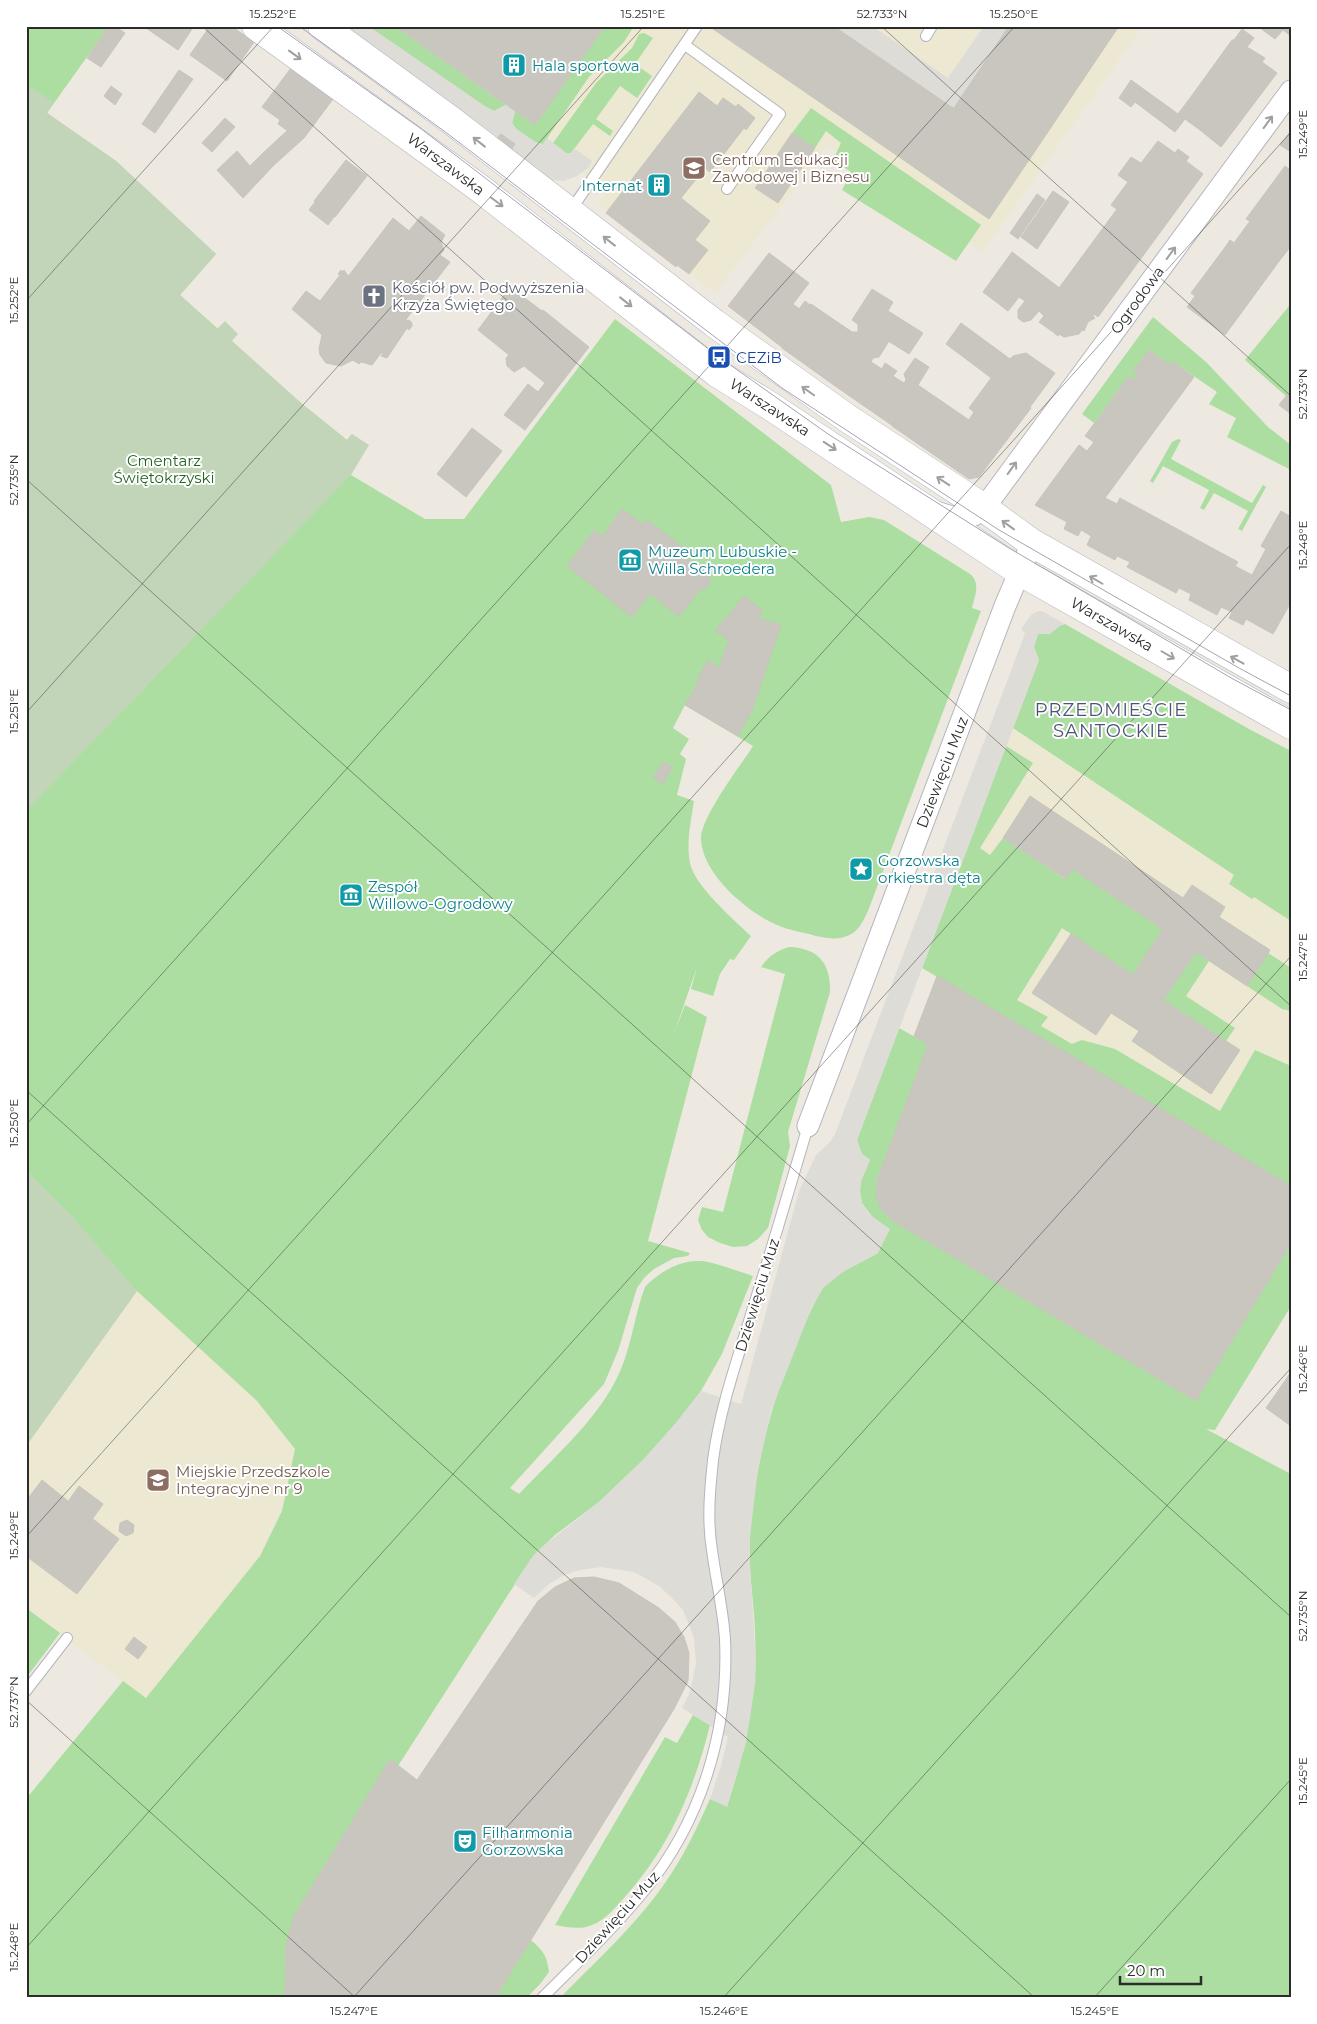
<svg xmlns="http://www.w3.org/2000/svg" width="1317" height="2024" font-family="Montserrat,sans-serif">
<rect width="100%" height="100%" fill="#ede9e0"/>
<path fill="#ece8d2" d="M375,26H1143L982,252L828,145L715,293L598,204L607,191L487,103Z
M1065,624L1249,729L1291,751V1171L925,959L1039,660L1034,647L1060,626Z
M137,1291L257,1401L296,1449L282,1511L260,1556L146,1699L26,1608V1446Z"/>
<path fill="#acdea2" d="M26,26H109L47,113L116,161L216,254L180,295L301,403L347,440L352,434L351,475L425,519H464L615,319L831,485L841,522L869,517L884,520L970,574C981,583 975,595 972,608L981,611L868,911C864,919 861,927 853,933C839,942 823,938 809,934C794,931 778,927 765,919C739,904 702,871 701,839C700,818 741,765 753,746L685,705L673,728L689,739L680,754L686,759L677,795L694,801C691,821 686,842 690,863C694,885 734,920 751,936L734,960L730,959L720,974L713,996L691,989L697,967L674,1034L685,1005L707,1017L648,1241L690,1253L688,1256L674,1258L654,1269L644,1278L637,1288L618,1351L604,1384L510,1488L519,1494C554,1457 602,1416 621,1369C632,1343 635,1313 645,1287C658,1273 679,1260 700,1261C712,1261 740,1272 753,1276L722,1354L701,1391L676,1423L644,1459L599,1502L555,1535L533,1556L398,1766L390,1759L294,1916L286,1945L285,1998H26V1799L123,1681L146,1698L260,1556L282,1511L295,1449L257,1401L137,1291L26,1446Z
M368,26H395L506,105L494,111L486,107Z
M605,26H634L624,42L589,77L543,144C533,143 517,132 512,123L515,111L535,125Z
M644,33L653,38L635,64L652,76L637,98L620,86L596,119L613,131L610,136L593,124L571,153H566L553,143L596,83L632,48L639,34Z
M811,108L981,225L956,261L842,190L851,172L833,160L841,143L826,131L815,148L792,133Z
M1289,306L1291,309V390L1286,396L1245,360Z
M1153,317L1206,362L1268,427L1291,445V470L1227,437L1236,418L1209,404L1217,392L1172,361L1169,365L1149,350L1133,371L1138,374L1134,380L1129,376L1094,423L1082,414Z
M1178,439L1181,440L1171,459L1252,503L1263,485L1266,487L1242,531L1238,529L1248,511L1214,493L1204,510L1200,508L1209,490L1163,466L1153,483L1150,481L1172,442Z
M1065,624L1249,729L1291,751V921L1254,897L1252,899L1229,884L1234,875L1013,728L1039,660L1034,647L1038,634C1050,631 1056,626 1065,624Z
M1006,746L1033,763L980,848L990,855L1003,838L1065,879L1072,869L1163,929L1133,975L1062,928L1017,1000L1048,1017L1041,1026L1072,1044L1082,1040L1115,1049L1220,1111L1255,1050L1291,1066V1186L922,968Z
M789,947C818,948 831,963 830,992L788,1132L790,1146L768,1228L758,1239L747,1246L733,1247L720,1243L708,1237L702,1230L698,1220L702,1207L723,1212L785,974L761,967C769,956 776,951 789,947Z
M1196,952L1209,961L1186,996L1235,1028L1226,1041L1163,1000Z
M1268,953L1291,968V1011L1282,1009L1247,986Z
M899,1028L928,1044L877,1180C874,1197 880,1211 893,1221L1196,1401L1291,1243V1306L1215,1430L1206,1429L1291,1474V1998H560C596,1961 636,1925 665,1883C684,1856 697,1828 710,1799L727,1806C746,1750 758,1692 755,1632C754,1600 748,1570 750,1538C755,1450 780,1371 820,1292C832,1273 859,1264 878,1253L873,1218L862,1203L860,1191L861,1181L870,1160L862,1154L857,1140Z
M26,1608L60,1633L26,1678Z
M693,1715L710,1725C694,1790 669,1848 624,1898C613,1910 603,1923 586,1927C576,1929 565,1927 555,1925L665,1737L677,1743Z
M531,1940C543,1951 547,1955 549,1972L540,1984L526,1998H495Z"/>
<path fill="#c2d5b9" d="M26,84L53,102L47,113L116,161L216,254L180,295L217,329L225,321L238,334L232,341L301,403L347,440L352,434L369,445L351,475L26,811Z
M26,1170L72,1216L137,1291L26,1446Z"/>
<path fill="#dddcd7" d="M335,26H368L486,107L494,111L506,105L515,111L512,123L515,128L537,143L543,144L547,138L566,153H571L575,149L592,161L589,167L577,176L564,181L551,180Z
M834,26H872L948,78L984,26H1009L954,108Z
M1038,611H1042L1065,624L1060,626L1050,634H1038L1034,647L1039,660L857,1140L862,1154L870,1160L861,1181L860,1191L862,1203L869,1214L890,1229L878,1253L843,1272L824,1287L812,1307L771,1411L758,1469L750,1536V1564L756,1664L755,1684L746,1743L727,1807L710,1799L721,1766L728,1737L682,1708L690,1692L696,1663L694,1639L690,1627L683,1610L672,1598L659,1586L634,1572L601,1567L580,1570L564,1575L549,1584L534,1598L514,1584L533,1556L542,1547L599,1502L644,1459L676,1423L701,1391L741,1404L799,1191L816,1155L830,1142L835,1134L1023,639L1025,633L1021,629L1031,615Z"/>
<path fill="#c8c6bf" stroke="#c8c5ba" d="M109,26H114L125,33L101,67L87,58Z
M143,26H194L178,50Z
M210,26H231L254,42L227,81L190,55Z
M395,26H605L535,125Z
M715,26H834L835,27L795,85L713,29Z
M1009,26H1119L1029,160L954,108Z
M1261,26H1291V36L1283,30L1275,39L1260,28Z
M835,27L1029,160L989,219L795,85Z
M1242,29L1254,38L1247,47L1265,58L1262,62L1277,73L1237,126L1193,94L1232,40H1234Z
M291,68L333,99L304,138L290,128L288,131L278,124L280,120L262,107Z
M179,70L193,79L155,133L142,124Z
M1131,80L1185,119L1175,132L1135,102L1131,107L1119,98Z
M111,86L122,94L115,105L104,96Z
M699,92L717,106L723,98L736,107L738,104L755,118L746,130L744,128L710,172L705,168L681,198L710,221L695,240L708,250L689,274L677,265L676,267L606,213Z
M1193,94L1215,110L1200,130L1178,114Z
M1215,110L1237,126L1221,147L1200,130Z
M225,118L235,127L212,152L202,143Z
M290,128L304,138L274,165L263,153Z
M1291,131V152L1280,145Z
M792,133L815,148L778,203L755,188Z
M501,134L515,144L511,150L496,139Z
M1158,141L1175,153L1178,149L1189,157L1186,161L1203,174L1156,238L1111,205L1128,182L1118,175L1131,157L1141,163Z
M237,151L250,166L263,153L274,165L243,198L217,170Z
M346,160L367,176L335,217L314,201Z
M1285,166L1289,169L1291,166V246L1280,260L1242,232L1250,221L1246,219Z
M1053,191L1069,202L1037,249L1021,237Z
M1037,194L1045,200L1018,239L1010,233Z
M315,202L334,217L328,225L309,210Z
M1117,209L1156,238L1098,317L1059,288Z
M421,216L445,235L441,242L444,250L440,255L450,262L407,318L406,320L407,321L409,320L412,323V326L409,330L407,328L387,358L381,356L383,354L381,353L372,365L361,362L359,364L353,360L341,366L326,363L320,355L319,349L322,335L292,309L306,291L320,301L340,275L338,274L341,270L342,272L344,270L348,276L350,274L393,218L409,231Z
M1242,232L1280,260L1225,335L1187,307L1195,296L1191,293L1226,246L1230,240L1234,243Z
M1012,252L1094,314L1093,316L1095,318L1088,322L1084,331L1082,330L1079,334L1064,337L1059,334L1058,336L1054,333L1055,331L1053,332L1039,322L1044,316L1039,311L1031,320L1023,322L1018,318V310L1025,301L1019,297L1008,311L983,292Z
M769,253L809,283L793,304L799,309L805,301L810,305L783,348L728,306Z
M510,287L542,311L543,310L589,347L555,391L524,366L514,372L507,366L506,358L509,355L478,330Z
M872,289L893,302L888,311L923,333L909,354L874,332L838,388L782,348L811,304L852,332H858V324L852,320Z
M961,323L1010,359L1013,356L1026,353L1055,373L1030,407L946,344Z
M874,332L889,341L879,357L873,358L871,362L882,369L885,363L897,371L893,376L904,383L906,380L904,374L915,358L929,367L893,426L838,388Z
M1149,350L1169,365L1172,361L1194,377L1105,498L1117,504L1120,498L1238,562L1235,566L1252,575L1266,549L1261,546L1281,511L1291,517V602L1273,634L1246,619L1243,625L1229,618L1232,612L1221,607L1217,615L1189,600L1191,594L1179,588L1176,593L1127,567L1130,562L1117,556L1115,560L1087,545L1091,536L1081,530L1078,536L1064,529L1067,522L1035,505L1079,445L1087,451L1094,442L1085,436L1129,376L1134,380L1138,374L1133,371Z
M991,378L1031,408L979,477L969,479L892,426L918,385L969,420L974,412L969,408Z
M545,383L555,391L525,430L504,415L528,384L538,392Z
M1291,390V414L1279,405Z
M472,428L502,451L466,497L437,474Z
M622,509L643,525L647,520L684,548L681,553L698,567L702,568L710,573V582L705,589L700,590L679,616L650,594L632,617L567,566L594,530L603,536Z
M744,596L763,611L758,618L781,625L753,708L734,704L696,682L708,660L719,668L729,640L715,631Z
M698,683L734,704L753,708L738,736L685,705Z
M663,762L672,767L663,784L653,778Z
M1030,796L1183,898L1192,885L1225,907L1219,917L1270,950L1247,986L1196,952L1163,1000L1240,1050L1211,1094L1132,1041L1139,1031L1111,1013L1096,1035L1032,993L1071,934L1133,975L1163,929L1072,869L1066,879L1003,838Z
M937,976L1291,1186V1243L1196,1401L893,1221L881,1209L876,1196L877,1180L928,1044L914,1036Z
M1291,1372V1426L1266,1408Z
M42,1480L68,1501L65,1506L89,1524L93,1519L119,1539L77,1594L26,1556V1501Z
M79,1486L103,1504L89,1524L65,1506Z
M127,1520L134,1525L133,1533L126,1536L119,1531L120,1523Z
M594,1577L619,1583L659,1608L675,1622L684,1637L689,1653L688,1681L674,1709L495,1998H285L286,1945L294,1916L390,1759L417,1780L538,1601L555,1587L574,1578Z
M134,1637L147,1647L138,1659L125,1649Z"/>
<g fill="none" stroke-linecap="round" stroke-linejoin="round">
<g stroke="#b4b4be" stroke-width="12">
<path id="service" d="M926,36L932,26
M685,45L780,114L727,189
M571,210L697,26
M26,1691L67,1638
M542,1998C577,1963 613,1929 644,1891C702,1820 729,1730 725,1639C723,1609 716,1580 712,1550C707,1520 710,1489 713,1460C720,1407 738,1358 753,1308C772,1248 790,1187 808,1126"/>
</g>
<g stroke="#b4b4be" stroke-width="23">
<path id="minor" d="M936,512C953,518 970,522 984,508L1291,91
M808,1126L1005,606L1032,543"/>
</g>
<g stroke="#b4b4be" stroke-width="29">
<path id="secondary" d="M256,26L478,187L717,373L767,404L1019,571L1291,725
M322,26L452,121L714,323L847,418L984,508L1032,543L1291,689"/>
</g>
<use href="#service" stroke="#fff" stroke-width="10"/>
<use href="#minor" stroke="#fff" stroke-width="21"/>
<use href="#secondary" stroke="#fff" stroke-width="28"/>
<path stroke="#a4a3b5" stroke-width="1" d="M277,26L420,128L719,357L828,434L1009,548L1233,679L1291,710
M299,26L444,131L782,388L999,530L1239,668L1291,696"/>
</g>
<defs><path id="oneway-shaft" d="M-6 0H5M1.5-3L5.5 0L1.5 3" fill="none" stroke-width="1.6" stroke-linecap="round" stroke-linejoin="round" transform="scale(1.25)"/></defs>
<g stroke="#a0a0a0">
<use href="#oneway-shaft" transform="translate(295 55) rotate(36)"/>
<use href="#oneway-shaft" transform="translate(1268 122) rotate(-54)"/>
<use href="#oneway-shaft" transform="translate(479 142) rotate(-142)"/>
<use href="#oneway-shaft" transform="translate(497 202) rotate(37)"/>
<use href="#oneway-shaft" transform="translate(609 241) rotate(-142)"/>
<use href="#oneway-shaft" transform="translate(1171 253) rotate(-54)"/>
<use href="#oneway-shaft" transform="translate(626 302) rotate(38)"/>
<use href="#oneway-shaft" transform="translate(808 391) rotate(-145)"/>
<use href="#oneway-shaft" transform="translate(830 446) rotate(33)"/>
<use href="#oneway-shaft" transform="translate(1012 468) rotate(-54)"/>
<use href="#oneway-shaft" transform="translate(943 481) rotate(-147)"/>
<use href="#oneway-shaft" transform="translate(1008 525) rotate(-144)"/>
<use href="#oneway-shaft" transform="translate(1096 580) rotate(-150)"/>
<use href="#oneway-shaft" transform="translate(1168 655) rotate(30)"/>
<use href="#oneway-shaft" transform="translate(1237 660) rotate(-151)"/>
</g>
<path fill="none" stroke="#2c2c2c" stroke-width="1" stroke-opacity="0.45" d="M202,26L1291,1006M881,26L1291,396M26,301L274,26M26,479L1291,1617M26,713L644,26M26,1090L1035,1998M26,1125L1015,26M26,1537L1291,132M26,1700L356,1998M26,1948L1291,544M353,1998L1291,956M723,1998L1291,1368M1094,1998L1291,1779"/>
<defs>
<g id="building-square" transform="scale(1.25)"><rect x="-9" y="-9" width="18" height="18" rx="4" fill="#0f9aa8" stroke="#fff"/><path d="M-4-6H4V6H1V3H-1V6H-4ZM-2.5-4.3h1.7v1.8h-1.7ZM.8-4.3h1.7v1.8H.8ZM-2.5-1h1.7V.8h-1.7ZM.8-1h1.7V.8H.8Z" fill="#fff"/></g>
<g id="school-square" transform="scale(1.25)"><rect x="-9" y="-9" width="18" height="18" rx="4" fill="#8d6e63" stroke="#fff"/><path d="M0-5L7-2L0 1L-7-2ZM-4 1L0 2.5L4 1V4Q0 6-4 4Z" fill="#fff"/></g>
<g id="church-square" transform="scale(1.25)"><rect x="-9" y="-9" width="18" height="18" rx="4" fill="#6b7280" stroke="#fff"/><path d="M-1.2-6h2.4v3.5h3.3v2.4h-3.3V6h-2.4V-.1h-3.3v-2.4h3.3Z" fill="#fff"/></g>
<g id="bus-square" transform="scale(1.25)"><rect x="-9" y="-9" width="18" height="18" rx="4" fill="#1a4fb4" stroke="#fff"/><path d="M-5-6H5V4H4V6H2V4H-2V6H-4V4H-5ZM-3.5-4V0h7V-4ZM-3.5 1.2v1.5H-2V1.2ZM2 1.2v1.5H3.5V1.2Z" fill="#fff"/></g>
<g id="museum-square" transform="scale(1.25)"><rect x="-9" y="-9" width="18" height="18" rx="4" fill="#0f9aa8" stroke="#fff"/><path d="M0-6L6-3V-2H-6V-3ZM-5-1h2V3h-2ZM-1-1h2V3h-2ZM3-1h2V3H3ZM-6 4H6V6H-6Z" fill="#fff"/></g>
<g id="sight-square" transform="scale(1.25)"><rect x="-9" y="-9" width="18" height="18" rx="4" fill="#0f9aa8" stroke="#fff"/><path d="M0-6L1.8-2.2L6-1.7L2.9 1.2L3.7 5.4L0 3.3L-3.7 5.4L-2.9 1.2L-6-1.7L-1.8-2.2Z" fill="#fff"/></g>
<g id="theatre-square" transform="scale(1.25)"><rect x="-9" y="-9" width="18" height="18" rx="4" fill="#0f9aa8" stroke="#fff"/><path d="M-5-5.5Q0-4 5-5.5V0Q5 5 0 6Q-5 5-5 0ZM-3.3-2.5H-1v1.5H-3.3ZM1-2.5H3.3v1.5H1ZM-2.8 1Q0 5.5 2.8 1Z" fill="#fff"/></g>
</defs>
<g fill-rule="evenodd">
<use href="#building-square" x="514" y="65"/>
<use href="#school-square" x="694" y="168"/>
<use href="#building-square" x="659" y="185"/>
<use href="#church-square" x="374" y="296"/>
<use href="#bus-square" x="719" y="357"/>
<use href="#museum-square" x="630" y="560"/>
<use href="#sight-square" x="861" y="869"/>
<use href="#museum-square" x="351" y="895"/>
<use href="#school-square" x="158" y="1480"/>
<use href="#theatre-square" x="465" y="1841"/>
</g>
<g text-anchor="middle" dominant-baseline="central" stroke-width="4" stroke-linejoin="round" paint-order="stroke">
<g font-size="15" fill="#0d838f" stroke="#fff" text-anchor="start">
<text x="532" y="65">Hala sportowa</text>
<text x="642" y="185" text-anchor="end">Internat</text>
<text x="648" y="551">Muzeum Lubuskie -<tspan x="648" dy="17">Willa Schroedera</tspan></text>
<text x="878" y="860">Gorzowska<tspan x="878" dy="17">orkiestra dęta</tspan></text>
<text x="368" y="886">Zespół<tspan x="368" dy="17">Willowo-Ogrodowy</tspan></text>
<text x="482" y="1832">Filharmonia<tspan x="482" dy="17">Gorzowska</tspan></text>
</g>
<g font-size="15" fill="#785e54" stroke="#fff" text-anchor="start">
<text x="712" y="159">Centrum Edukacji<tspan x="712" dy="17">Zawodowej i Biznesu</tspan></text>
<text x="176" y="1471">Miejskie Przedszkole<tspan x="176" dy="17">Integracyjne nr 9</tspan></text>
</g>
<g font-size="15" fill="#2c2c2c" stroke="#fff">
<text transform="translate(446 164) rotate(37)">Warszawska</text>
<text transform="translate(1137 300) rotate(-54)">Ogrodowa</text>
<text transform="translate(770 407) rotate(33)">Warszawska</text>
<text transform="translate(1112 624) rotate(30)">Warszawska</text>
<text transform="translate(942 772) rotate(-69)">Dziewięciu Muz</text>
<text transform="translate(757 1295) rotate(-73)">Dziewięciu Muz</text>
<text transform="translate(617 1917) rotate(-48)">Dziewięciu Muz</text>
</g>
<g font-size="15" fill="#5b616d" stroke="#fff" text-anchor="start">
<text x="392" y="287">Kościół pw. Podwyższenia<tspan x="392" dy="17">Krzyża Świętego</tspan></text>
</g>
<g font-size="15" fill="#164399" stroke="#fff" text-anchor="start">
<text x="736" y="357">CEZiB</text>
</g>
<g font-size="15" fill="#246422" stroke="#fff">
<text x="164" y="460">Cmentarz<tspan x="164" dy="17">Świętokrzyski</tspan></text>
</g>
<g font-size="18" letter-spacing="1" fill="#505179" stroke="#fff">
<text x="1111" y="710">PRZEDMIEŚCIE<tspan x="1111" dy="21">SANTOCKIE</tspan></text>
</g>
</g>
<rect width="1317" height="2024" fill="none" stroke="#ffffff" stroke-width="55"/>
<path d="M1120 1976v8h81v-8" fill="none" stroke="#2c2c2c" stroke-width="2.5"/>
<text x="1127" y="1976" font-size="15" fill="#2c2c2c" stroke="#ffffff" stroke-width="4" paint-order="stroke">20 m</text>
<rect x="28" y="28" width="1262" height="1968" fill="none" stroke="#2c2c2c" stroke-width="2"/>
<g font-size="12" text-anchor="middle" fill="#2c2c2c">
<text x="273" y="18">15.252°E</text>
<text x="643" y="18">15.251°E</text>
<text x="882" y="18">52.733°N</text>
<text x="1014" y="18">15.250°E</text>
<text transform="translate(1303 134) rotate(-90)" y="4">15.249°E</text>
<text transform="translate(14 300) rotate(-90)" y="4">15.252°E</text>
<text transform="translate(1303 394) rotate(-90)" y="4">52.733°N</text>
<text transform="translate(14 480) rotate(-90)" y="4">52.735°N</text>
<text transform="translate(1303 545) rotate(-90)" y="4">15.248°E</text>
<text transform="translate(14 711) rotate(-90)" y="4">15.251°E</text>
<text transform="translate(1303 957) rotate(-90)" y="4">15.247°E</text>
<text transform="translate(14 1123) rotate(-90)" y="4">15.250°E</text>
<text transform="translate(1303 1369) rotate(-90)" y="4">15.246°E</text>
<text transform="translate(14 1535) rotate(-90)" y="4">15.249°E</text>
<text transform="translate(1303 1616) rotate(-90)" y="4">52.735°N</text>
<text transform="translate(14 1702) rotate(-90)" y="4">52.737°N</text>
<text transform="translate(1303 1781) rotate(-90)" y="4">15.245°E</text>
<text transform="translate(14 1947) rotate(-90)" y="4">15.248°E</text>
<text x="354" y="2015">15.247°E</text>
<text x="724" y="2015">15.246°E</text>
<text x="1095" y="2015">15.245°E</text>
</g>
</svg>
